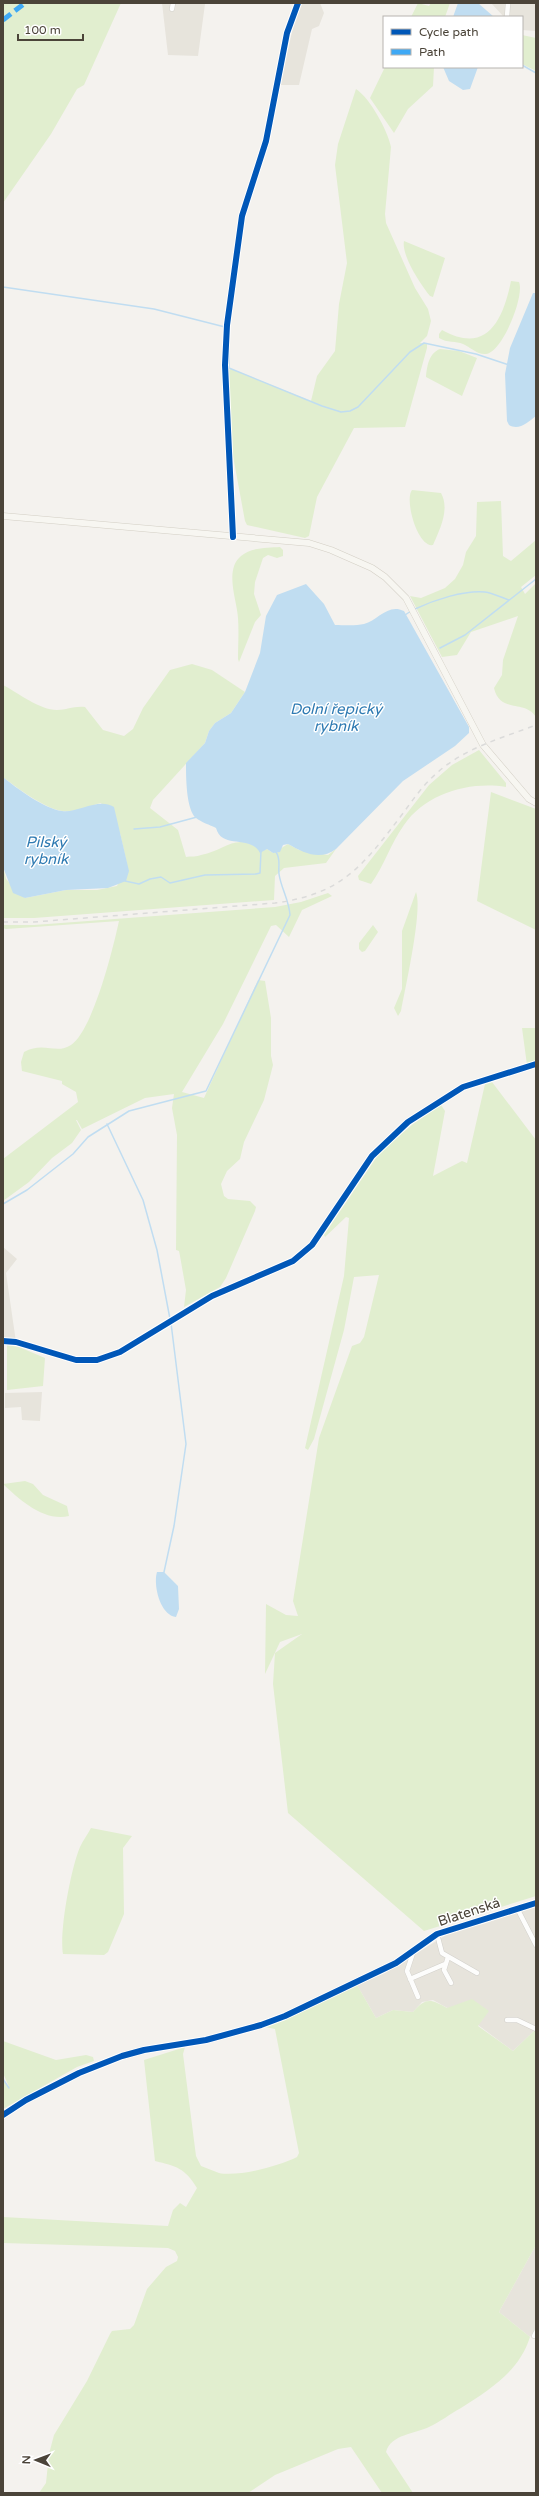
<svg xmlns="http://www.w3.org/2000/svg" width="539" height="2496" font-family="'Varela Round',sans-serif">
<rect width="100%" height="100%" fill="#f4f2ee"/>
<path fill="#e7e4dc" d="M162,3L205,4L198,56L168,55Z
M302,3H320L324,13L319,26L312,29L299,85H280L294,23Z
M491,3H536V31L522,30V17H504Z
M3,1247L17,1259L6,1273L16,1342L3,1341Z
M42,1392L40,1421L22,1420L21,1407L5,1408V1393Z
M536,1906V2029L513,2051L478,2025L433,2000L422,2002L413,2012L393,2010L376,2018L357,1985L385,1973L454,1930L483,1924Z
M536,2245V2327L530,2337L499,2312Z"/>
<path fill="#e1eecf" d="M3,3H121L84,85L77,89L51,134L3,203Z
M418,3L429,6L431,3H450L445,17H411Z
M522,35L536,38V71L522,64Z
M385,67H434L433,86L408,109L394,133L370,98Z
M356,89C370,98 388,131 391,147L385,214L386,223L415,288L428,309L431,321L427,336L420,343H427V348L405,427L354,428L317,497L309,536L305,538L247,525L245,521L233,456L228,371L230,369L234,370L311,401L317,376L335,351L339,304L347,263L335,165L338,144Z
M404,241L445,258L433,297L430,296C421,285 401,255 404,241Z
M511,281L519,282C525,296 502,353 486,354C478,355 470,347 463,344C456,341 447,343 439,338V334L442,330C487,355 503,320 511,281Z
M440,349L459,351L477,358L462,396L426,377C427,366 429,353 440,349Z
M412,490L441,493C450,509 440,529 433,545C418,548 404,500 412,490Z
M501,501L503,556L511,561L536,540V575L521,587L525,594L536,583V717C525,699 500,714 494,688L502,675L503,660L518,616L471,632L457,655L442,657L410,596L421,598L445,588L455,579L463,565L466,552L476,536L477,502Z
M280,547L283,550V556L277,558L268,555L263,558L255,582L254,594L261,615L255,622L239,662L238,659C238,646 239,632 238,618C237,600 224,570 241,556C251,547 268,548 280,547Z
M192,664L212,670L245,692L231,713L215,723L209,731L205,743L153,800L150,808L178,830L186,857C191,856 197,857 201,855C227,850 236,831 262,851L267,849L273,853L288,844L299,850L328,855L336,849L326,863L284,868L275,876L274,900L34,918H3V867L6,879L25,898L66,890H97L117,886L127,864L120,833L101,803C89,806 74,813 62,811C44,808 17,788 3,777V685C18,693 40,710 57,710C67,710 73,706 85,707L103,730L124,736L133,729L143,708L170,670Z
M479,750L506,783V787C470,781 426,793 404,825C391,843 384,866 371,884L359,880L358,876L429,785L452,765Z
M491,792L536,809V930L477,901Z
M416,892C423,910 405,989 401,1011L398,1016L394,1008L402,989V931Z
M328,893L332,896L302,910L289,937L276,925L271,926L223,1024L182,1092L204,1098L258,980L265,981L271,1018V1056L273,1065L264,1100L244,1142L240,1159L227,1171L221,1184L224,1196L228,1199L250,1201L256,1207L255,1211L226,1278L220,1287L184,1307L186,1290L180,1256L179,1251L176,1250L177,1135L172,1108L174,1094L145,1098L82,1129L77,1120H76L81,1130L72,1143L52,1158L29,1182L3,1201V1159L78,1102L76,1092L62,1084V1081L22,1071L21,1062L24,1052C44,1041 56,1055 71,1045C93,1030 113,949 119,921L6,929L3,928V925H34L275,907L301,902Z
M373,925L378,932L365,951L362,952L359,949V943Z
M522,1028H536V1061L527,1065Z
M492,1082L536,1140V1896L424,1931L288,1813L273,1684L275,1653L302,1634L280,1642L265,1674L266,1604L286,1615L298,1616L293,1601L319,1438L352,1346L360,1343L364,1337L379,1275L354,1277L344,1330L314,1439L308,1450L305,1448L344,1276L349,1218L346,1217L325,1237L324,1235L380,1152L413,1124L441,1105L445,1111L433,1176L462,1161L467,1163L485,1084Z
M7,1345L19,1347L45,1358L43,1386L7,1390Z
M25,1481L33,1484L43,1495L67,1506L69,1516C44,1522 20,1500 3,1484Z
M91,1828L132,1836L123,1848L124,1914L108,1952L104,1955L63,1954C59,1932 71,1868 80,1847C83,1840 88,1834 91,1828Z
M357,1985L376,2018L393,2010L413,2012C426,1997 431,1999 447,2008L472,1999L489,2011L478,2026L513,2051L536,2029V2245L499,2312L530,2337C519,2372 490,2389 461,2408C450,2414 440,2422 429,2427C415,2434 391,2434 386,2452L413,2493H382L351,2447L338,2449L275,2475L248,2493H39L46,2483L49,2454L54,2435L87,2381L110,2334L112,2331L130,2329L134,2325L147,2289L166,2267L177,2261L178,2257L175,2251L168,2248L3,2243V2217L168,2226L173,2210L180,2203L186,2207L197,2188C185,2168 176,2166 155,2161L144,2060L185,2047L183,2054L196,2156L201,2166C207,2168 213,2171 219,2173C239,2177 279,2166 297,2157L299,2153L275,2029L265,2027Z
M3,2041L56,2060L86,2055L93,2057L94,2061L77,2067L3,2109V2080L9,2087L3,2073Z"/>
<path fill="#c0ddf1" d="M458,3H478L494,17H453Z
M443,67H478L470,89L463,90L449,81Z
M533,293H536V416C528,422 519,431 509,425L507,421L505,374L510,348Z
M306,584L324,604L335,625C343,625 356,626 364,624C378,620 388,603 404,611L469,727V733L455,746L403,781L336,849C320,861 304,853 288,844L283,845L280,852L273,853L267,849L260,853C250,834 222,850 216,828C210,825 201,822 196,818C186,810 186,776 186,763L205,743L209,731L215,723L231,713L245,692L260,653L266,616L277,595Z
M3,777C16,788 45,809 62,811C79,813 98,797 114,807L129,871L126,881L108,888L66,890L25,898L13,893L3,867Z
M157,1572H164L178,1586L179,1609L176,1617C160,1615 153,1585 157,1572Z"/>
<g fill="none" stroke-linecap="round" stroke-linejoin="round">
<path stroke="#c0ddf1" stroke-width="1.5" d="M522,65L536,73
M3,287L154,309L225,327
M229,332V368L322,406L341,412L350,411L358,407L410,352L424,343L476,354L509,365
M415,609C434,600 464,590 485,592C493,593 502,598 509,600
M405,615L411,611
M440,648L465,635L536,579
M134,829L160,827L197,817
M125,881L139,884L150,879L161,877L170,883L205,875L256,874L260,873L261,851
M107,1124L143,1200L157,1250L170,1319
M3,1204L27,1190L73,1154L88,1137L129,1111L206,1091L290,915C289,900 281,888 279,874C278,866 281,859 276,852
M164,1572L174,1526L186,1444L171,1323
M3,2079L9,2088"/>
<g stroke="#d2d0cb" stroke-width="5.5">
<path id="minor" d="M172,9L173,3
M507,17L508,3
M517,1908L536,1945
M437,1934L442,1953L477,1973
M414,1950L407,1971L418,1997
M448,1957L444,1970L451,1983
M410,1979L445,1964
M507,2020H517L536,2029
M534,2336L536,2332"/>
</g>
<g stroke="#d2d0cb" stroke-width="6">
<path id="tertiary" d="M233,537L225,365L227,325L242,216L266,141L287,33L298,3
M3,1341L16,1342L76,1360H97L120,1352L212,1296L293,1261L312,1245L372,1156L408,1122L463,1087L536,1064
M3,2115L26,2100L79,2073L122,2056L144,2050L206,2040L261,2025L285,2016L396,1963L437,1934L536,1903"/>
</g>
<g stroke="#d3cfc5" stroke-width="7">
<path id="secondary" d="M3,516L309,543L331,550L372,568L385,577L406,598L483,745L529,799L536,803"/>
</g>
<use href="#minor" stroke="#fdfdfc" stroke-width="4.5"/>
<use href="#tertiary" stroke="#fdfdfc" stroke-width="5.5"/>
<use href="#secondary" stroke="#f7f6f1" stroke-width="6"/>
<path stroke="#dbdbda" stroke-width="1.5" stroke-dasharray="5 5" stroke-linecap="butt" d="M3,922H34L275,903C344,894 364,864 404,812C414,798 424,784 438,772C465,748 502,738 536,725"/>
<path stroke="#3fa9f5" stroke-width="5" stroke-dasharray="10 5" stroke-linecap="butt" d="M3,20L25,3"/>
<g stroke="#fff" stroke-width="8">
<path id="cycleway" d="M233,537L225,365L227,325L242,216L266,141L287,33L298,3
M3,1341L16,1342L76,1360H97L120,1352L212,1296L293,1261L312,1245L372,1156L408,1122L463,1087L536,1064
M3,2115L26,2100L79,2073L122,2056L144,2050L206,2040L261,2025L285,2016L396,1963L437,1934L536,1903"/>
</g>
<use href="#cycleway" stroke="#0057b8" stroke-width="6"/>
</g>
<g text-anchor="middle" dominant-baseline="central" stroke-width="3" stroke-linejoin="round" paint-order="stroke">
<g font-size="14" fill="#4b4439" stroke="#fff">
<text transform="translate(469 1912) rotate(-18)">Blatenská</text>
</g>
<g font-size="15" font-style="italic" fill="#2e7ab2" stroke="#fff">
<text x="336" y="709">Dolní řepický<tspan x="336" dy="17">rybník</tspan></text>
<text x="46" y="842">Pilský<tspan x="46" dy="17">rybník</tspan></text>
</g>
</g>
<rect width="539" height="2496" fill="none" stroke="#4b4439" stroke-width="8"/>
<rect x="383" y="16" width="140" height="52" fill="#ffffff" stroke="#b7b4b0"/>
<rect x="391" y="29" width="20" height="6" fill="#0057b8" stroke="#b7b4b0"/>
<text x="419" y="36" font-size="12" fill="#4b4439">Cycle path</text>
<rect x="391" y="49" width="20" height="6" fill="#3fa9f5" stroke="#b7b4b0"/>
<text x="419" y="56" font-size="12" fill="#4b4439">Path</text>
<g transform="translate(36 2460) rotate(271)" stroke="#ffffff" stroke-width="3" paint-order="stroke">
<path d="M0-3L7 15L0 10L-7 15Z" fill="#4b4439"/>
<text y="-6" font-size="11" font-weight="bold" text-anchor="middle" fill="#4b4439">N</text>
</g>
<path d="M18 34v6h65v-6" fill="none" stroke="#4b4439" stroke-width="2"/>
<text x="24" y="34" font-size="12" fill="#4b4439" stroke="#ffffff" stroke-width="3" paint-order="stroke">100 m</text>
</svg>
